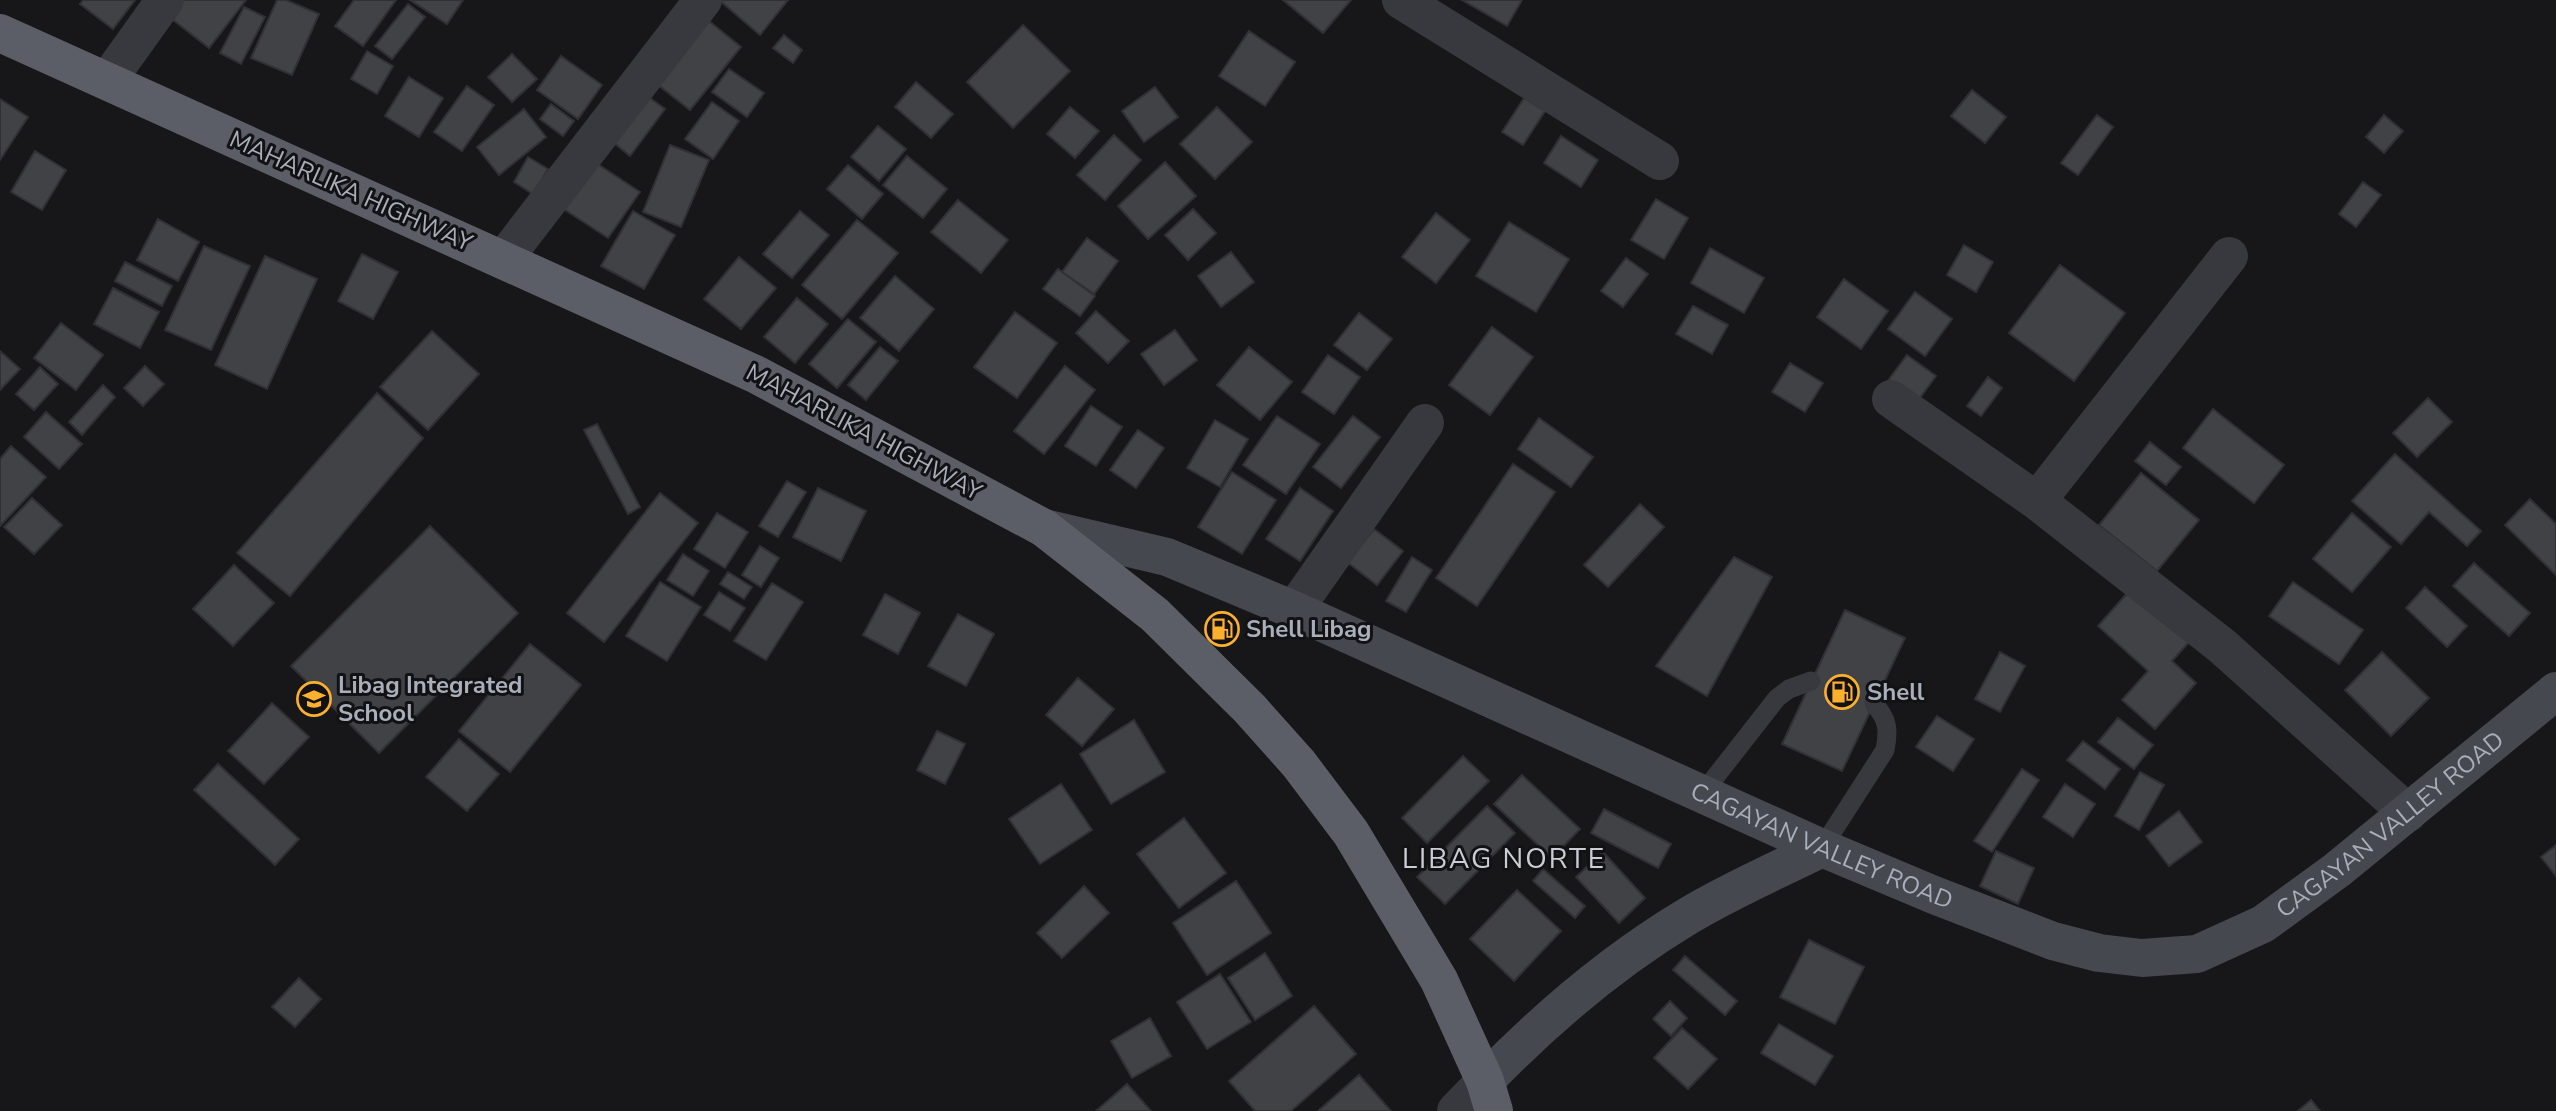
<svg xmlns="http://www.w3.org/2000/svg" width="2556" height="1111" font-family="'Nunito Sans',sans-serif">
<rect width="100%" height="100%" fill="#171719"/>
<path fill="#414246" stroke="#313135" stroke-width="2" d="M83,0H135L113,29L80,4Z
M173,0H246L209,48L163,12Z
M277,0H286L319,14L292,75L251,58Z
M354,0H396L363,46L335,26Z
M410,0H463L447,24Z
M719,0H788L760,35Z
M1283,0H1351L1323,33Z
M1462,0H1522L1507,26Z
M408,4L425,17L392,59L375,46Z
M244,7L265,17L241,64L220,53Z
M699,13L741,47L690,110L648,77Z
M1023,25L1070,71L1013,128L967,82Z
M1249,31L1295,62L1265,106L1219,76Z
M784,35L802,50L793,63L773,48Z
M367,51L393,66L377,94L351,79Z
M512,54L537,79L512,102L488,77Z
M561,56L602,85L578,119L537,90Z
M729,69L764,93L747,117L712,92Z
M409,77L443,98L419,137L385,116Z
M916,82L953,114L931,138L895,107Z
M467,86L494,105L462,151L434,132Z
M1155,87L1178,117L1144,142L1122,111Z
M1972,90L2006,117L1985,143L1951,116Z
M643,93L665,109L630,156L608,138Z
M1524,98L1545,111L1523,145L1502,132Z
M0,99L28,117L0,160Z
M712,102L739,121L713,159L685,139Z
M551,104L574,121L563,136L540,119Z
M1070,107L1099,131L1075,158L1047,134Z
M1217,107L1252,142L1215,179L1180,144Z
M524,109L546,137L499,175L477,147Z
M2097,115L2113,127L2078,175L2061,163Z
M2384,115L2403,131L2384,153L2366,137Z
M878,126L906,149L879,181L851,157Z
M1114,135L1141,160L1105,200L1077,175Z
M1561,136L1598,160L1581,187L1544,163Z
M670,145L709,160L681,227L643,212Z
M35,151L66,170L42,210L11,192Z
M907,156L947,189L923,218L883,185Z
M528,157L548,169L533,194L514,182Z
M590,159L640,192L608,238L559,206Z
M1165,162L1196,196L1148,239L1118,206Z
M848,165L883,194L862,219L827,189Z
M2363,182L2381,195L2356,227L2339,214Z
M1656,199L1688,218L1664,259L1631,240Z
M958,200L1008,240L981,273L931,232Z
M1193,209L1216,233L1188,260L1165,235Z
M633,211L675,235L644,289L601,266Z
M800,211L829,235L792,278L763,254Z
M1436,213L1470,240L1436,283L1402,257Z
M158,219L199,242L178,281L137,260Z
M857,220L898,253L842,319L802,285Z
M1509,222L1569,259L1536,312L1476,276Z
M1087,238L1118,261L1094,294L1062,272Z
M1964,245L1993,262L1976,292L1947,275Z
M204,246L250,266L211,350L165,330Z
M1710,248L1764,278L1744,313L1691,283Z
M1231,252L1254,282L1221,307L1198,276Z
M362,254L398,272L373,319L338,301Z
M265,256L317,279L267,389L215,365Z
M739,257L776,288L741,329L704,299Z
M1626,258L1648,274L1623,307L1601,291Z
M125,262L172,286L162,306L115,281Z
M2060,265L2125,313L2074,381L2009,333Z
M1058,269L1095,296L1080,316L1043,289Z
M895,276L934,309L899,351L860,318Z
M1844,279L1888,311L1861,349L1817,317Z
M113,288L159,312L140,348L94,324Z
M1915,292L1952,319L1925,356L1888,329Z
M797,298L828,324L795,363L764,337Z
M1693,306L1728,325L1712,354L1676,334Z
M1096,311L1129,341L1108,363L1076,333Z
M1015,312L1057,343L1017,398L974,367Z
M1359,313L1392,339L1367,370L1334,345Z
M848,319L876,342L837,388L809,364Z
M61,323L103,355L76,390L34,358Z
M1492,327L1533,357L1490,415L1449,385Z
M1175,330L1197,360L1164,385L1141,354Z
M432,331L479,374L428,430L380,387Z
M880,347L898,361L866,400L848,385Z
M1249,347L1292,382L1260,420L1217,385Z
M0,351L20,369L0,390Z
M1328,355L1360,377L1334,414L1302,392Z
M1907,355L1936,376L1917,402L1887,382Z
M1790,363L1823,383L1805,412L1772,392Z
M145,366L164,384L143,406L124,388Z
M1065,366L1095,390L1044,454L1014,431Z
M40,367L58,384L34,410L16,394Z
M1988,377L2002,388L1981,416L1967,406Z
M103,385L115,397L82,435L69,422Z
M377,393L423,438L290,596L237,553Z
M2428,398L2452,422L2417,457L2393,433Z
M1091,406L1122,427L1096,466L1065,446Z
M2213,409L2284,465L2254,503L2183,448Z
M46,412L82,444L59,469L24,437Z
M1277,416L1320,444L1286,494L1243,465Z
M1353,416L1380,437L1341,488L1313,467Z
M1539,418L1593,457L1571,487L1518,449Z
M1215,420L1248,439L1220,487L1187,468Z
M597,424L640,507L628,514L584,430Z
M1138,430L1164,448L1136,488L1110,470Z
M2150,442L2181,467L2166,485L2135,461Z
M11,446L46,477L0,526V459Z
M2395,454L2481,531L2467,546L2429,512L2401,544L2352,501Z
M1513,464L1555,492L1477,606L1436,578Z
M1232,472L1276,500L1242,554L1198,527Z
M2141,473L2199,520L2157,571L2099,525Z
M787,481L806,492L778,537L759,526Z
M818,488L866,511L841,561L793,537Z
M1300,488L1333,511L1300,561L1266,539Z
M660,493L698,523L604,642L567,613Z
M32,498L62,525L34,554L4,527Z
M2530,499L2556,524V575L2505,525Z
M1640,504L1664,527L1608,587L1584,565Z
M717,513L748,532L725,568L694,549Z
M2352,513L2391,547L2352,592L2313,559Z
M430,526L518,613L379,753L291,666Z
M1374,529L1403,551L1377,585L1347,562Z
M760,546L779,558L761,587L742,575Z
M683,554L709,571L693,596L667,580Z
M1412,557L1432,570L1406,612L1386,601Z
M1734,557L1772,577L1707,696L1656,666Z
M2474,563L2530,613L2509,636L2453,586Z
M234,565L274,603L233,646L193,609Z
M728,572L752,587L744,599L720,584Z
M660,582L701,607L667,661L626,636Z
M2293,582L2363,630L2339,664L2269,616Z
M772,583L803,602L766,660L734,641Z
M2425,587L2467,626L2447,647L2406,608Z
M2130,590L2189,642L2172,661L2196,683L2155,729L2122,700L2148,671L2098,626Z
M719,592L745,608L730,631L704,615Z
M885,594L920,613L898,654L863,635Z
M1845,610L1905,638L1842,771L1782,744Z
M958,614L994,634L966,686L928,666Z
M530,644L581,685L510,772L459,731Z
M2000,652L2025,666L2000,712L1975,699Z
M2382,652L2429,698L2391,736L2345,690Z
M1078,678L1114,709L1082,746L1046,715Z
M272,703L309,737L264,784L228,751Z
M1937,716L1974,739L1953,771L1916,747Z
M2118,718L2153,745L2134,769L2098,742Z
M1134,720L1165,772L1111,804L1080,754Z
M937,731L965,744L945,784L917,770Z
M459,739L499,774L467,811L426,777Z
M2083,741L2120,769L2105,789L2067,760Z
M1463,756L1489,781L1427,843L1402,818Z
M218,764L299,839L275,865L194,790Z
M2022,769L2039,780L1992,852L1974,841Z
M2140,772L2164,785L2139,830L2115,816Z
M1522,775L1580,829L1552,858L1494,804Z
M1061,784L1092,830L1040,864L1009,819Z
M2065,784L2095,804L2073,837L2043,817Z
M1487,806L1515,833L1445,904L1417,877Z
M1604,809L1671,844L1658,868L1591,833Z
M2179,811L2202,842L2169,866L2146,836Z
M1184,818L1226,873L1179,908L1137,854Z
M2556,845V876L2541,857Z
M1996,851L2034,868L2018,904L1980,886Z
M1603,852L1645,898L1619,923L1576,877Z
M1543,869L1585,906L1575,918L1533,881Z
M1236,881L1271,933L1207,975L1173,923Z
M1084,886L1109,913L1062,958L1037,933Z
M1517,890L1561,931L1514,981L1470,939Z
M1809,940L1864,967L1835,1024L1780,997Z
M1265,953L1292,996L1255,1020L1228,978Z
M1685,956L1737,1001L1725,1015L1673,970Z
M1220,974L1251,1022L1207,1049L1177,1002Z
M299,978L321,999L295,1027L272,1007Z
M1670,1001L1687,1018L1671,1036L1653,1019Z
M1314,1006L1356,1054L1291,1111H1255L1229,1081Z
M1150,1018L1171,1056L1132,1078L1111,1041Z
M1779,1024L1833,1056L1815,1085L1761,1053Z
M1682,1028L1717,1059L1688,1089L1654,1058Z
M1359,1075L1391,1111H1318Z
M1127,1084L1151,1111H1096Z
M2311,1100L2320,1111H2298Z"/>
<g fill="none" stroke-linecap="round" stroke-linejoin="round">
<path stroke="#38393f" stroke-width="19" d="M1702,794L1777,698L1789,689L1811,681
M1822,848L1885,750C1889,730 1888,719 1874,704"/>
<path stroke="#38393f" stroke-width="38" d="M1401,0L1660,161
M107,81L165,0
M503,260L703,0
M1891,399L2037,501L2222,646L2408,813
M2037,501L2229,256
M1294,610L1425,423
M1456,1111L1485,1081"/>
<g stroke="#46484f" stroke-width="38">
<path id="s1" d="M1044,528L1167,557L1294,610L1822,848L1934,895L2053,941L2099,953L2142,958L2197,954L2263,924L2337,870L2556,691"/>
<path d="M1485,1081C1546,1018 1613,961 1688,916C1731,890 1778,870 1822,848"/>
</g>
<path stroke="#5c5e67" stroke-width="38" d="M0,33L757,375L1044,528L1155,615L1250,709L1299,764L1351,833L1439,980L1485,1081L1494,1111"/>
</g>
<defs>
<g id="fuel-ring" transform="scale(1.75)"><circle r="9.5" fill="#121214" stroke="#fdb02b" stroke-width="1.5"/><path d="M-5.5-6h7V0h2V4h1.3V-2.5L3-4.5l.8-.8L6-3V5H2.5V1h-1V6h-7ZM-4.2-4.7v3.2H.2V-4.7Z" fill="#fdb02b"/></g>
<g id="school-ring" transform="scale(1.75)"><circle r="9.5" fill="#121214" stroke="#fdb02b" stroke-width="1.5"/><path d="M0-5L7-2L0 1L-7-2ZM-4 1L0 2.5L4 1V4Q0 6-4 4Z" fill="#fdb02b"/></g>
</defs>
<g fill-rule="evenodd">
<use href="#fuel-ring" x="1222" y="629"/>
<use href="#fuel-ring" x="1842" y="692"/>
<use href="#school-ring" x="314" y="699"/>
</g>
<g text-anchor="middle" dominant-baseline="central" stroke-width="6" stroke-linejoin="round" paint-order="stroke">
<g font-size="24" fill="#a8aeba" stroke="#121214">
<text transform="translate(351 191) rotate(24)">MAHARLIKA HIGHWAY</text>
<text transform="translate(864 432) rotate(28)">MAHARLIKA HIGHWAY</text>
<text stroke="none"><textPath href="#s1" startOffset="1472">CAGAYAN VALLEY ROAD</textPath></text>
<text stroke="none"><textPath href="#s1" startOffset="842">CAGAYAN VALLEY ROAD</textPath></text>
</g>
<g font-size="24" font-weight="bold" fill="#a8aeba" stroke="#121214" text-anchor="start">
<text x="1246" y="629">Shell Libag</text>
<text x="338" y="685">Libag Integrated<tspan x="338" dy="28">School</tspan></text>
<text x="1867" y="692">Shell</text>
</g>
<g font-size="28" letter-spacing="2" fill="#cacdd6" stroke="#121214">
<text x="1504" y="859">LIBAG NORTE</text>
</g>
</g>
</svg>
